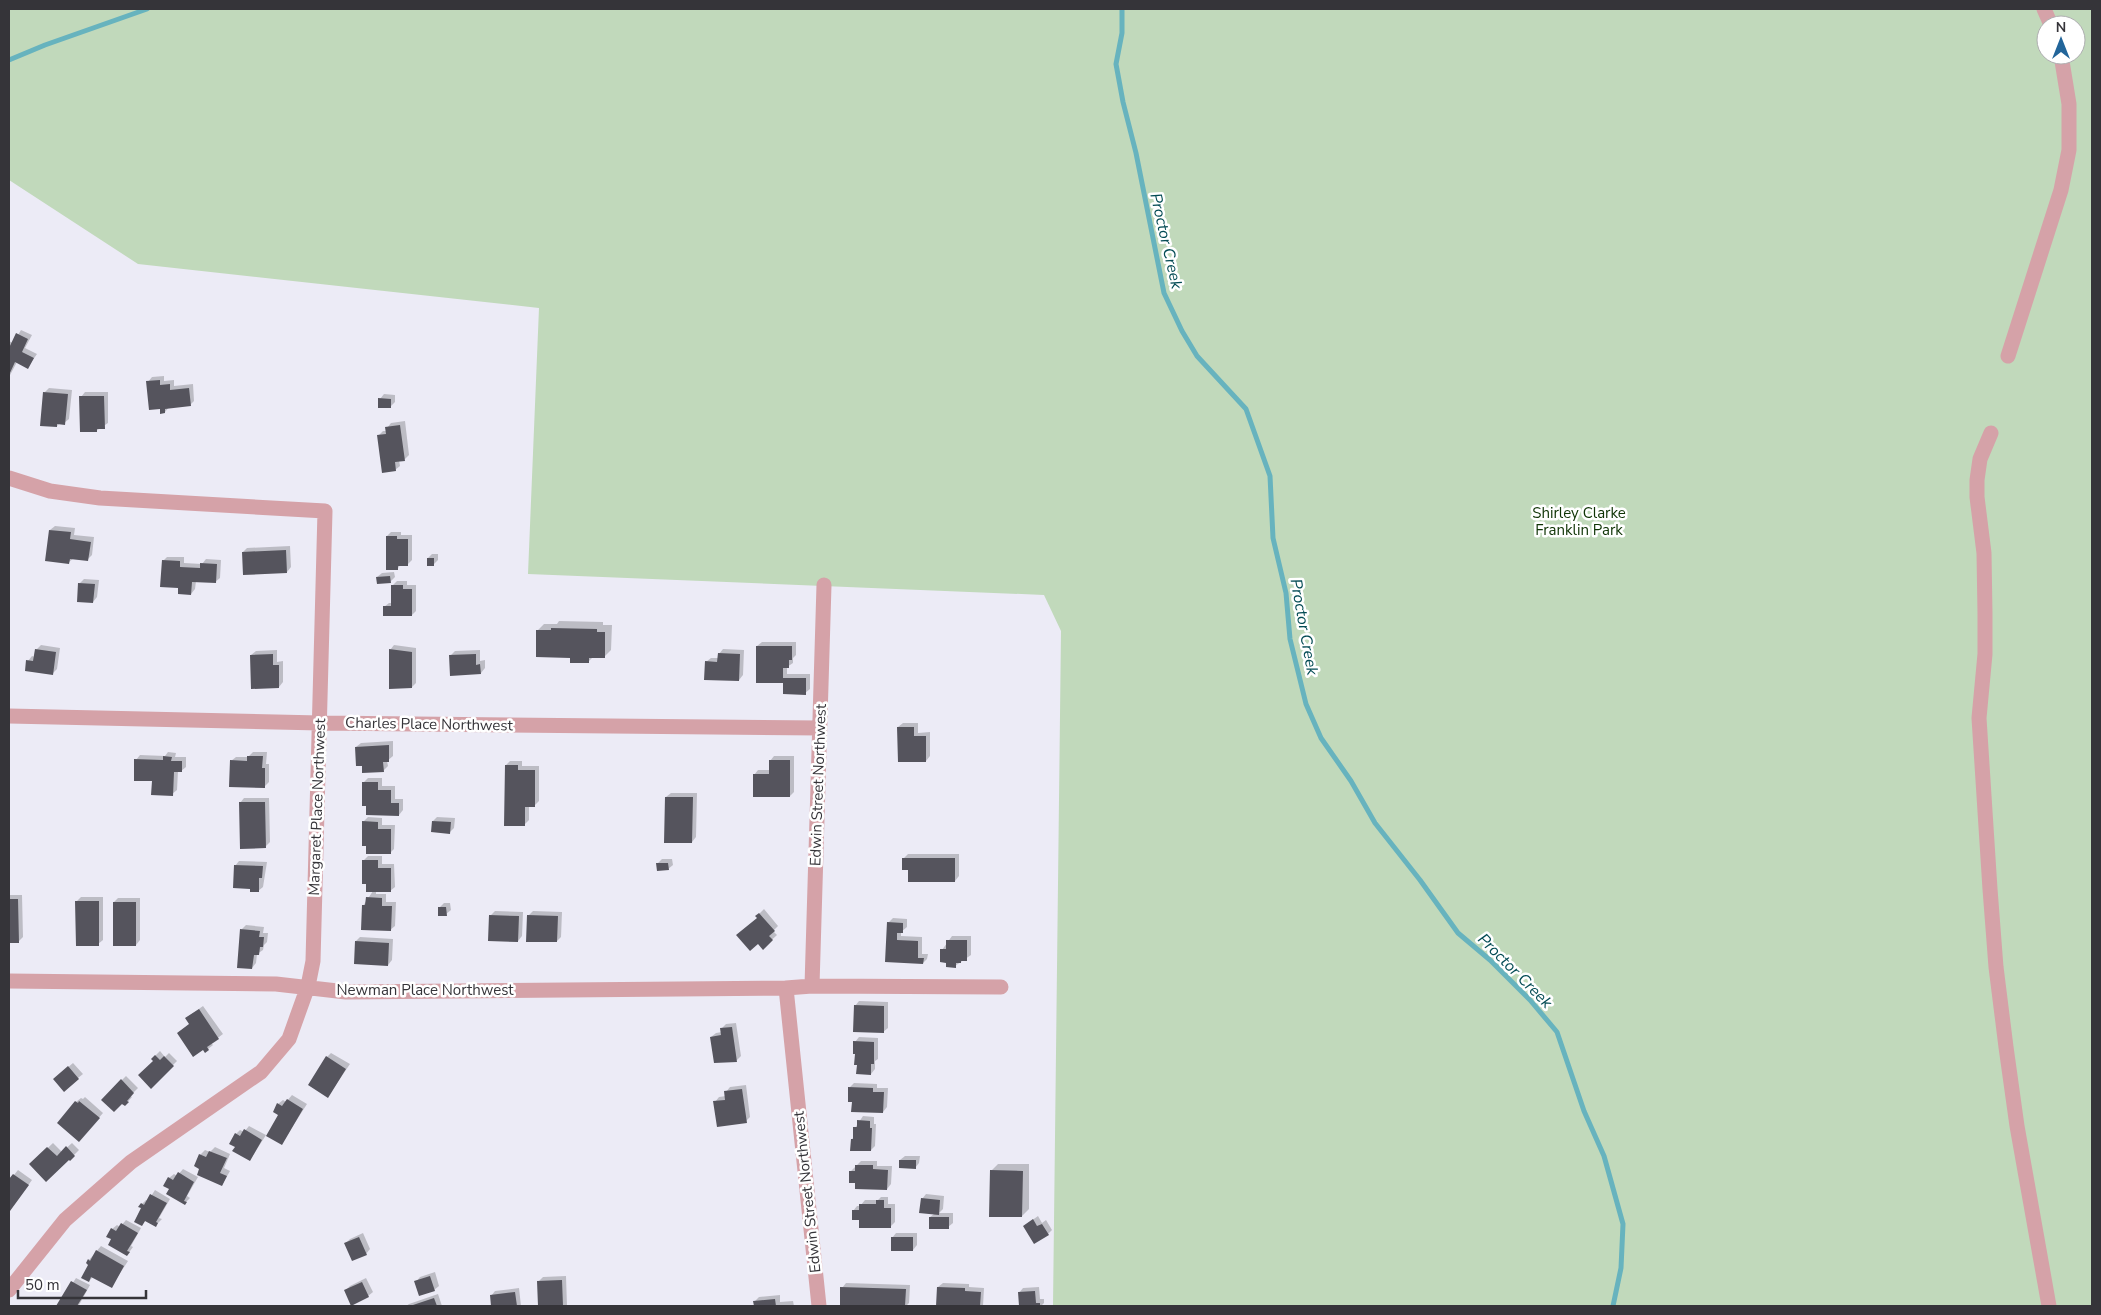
<svg xmlns="http://www.w3.org/2000/svg" width="2101" height="1315" font-family="'Nunito Sans',sans-serif">
<rect width="100%" height="100%" fill="#ecebf6"/>
<path fill="#c1d9bb" fill-rule="evenodd" d="M9,9H2092V1306H1053L1061,631L1044,595L528,574L539,308L138,264L9,180ZM2046,25H2076V55H2046Z"/>
<path fill="#0003" d="M21,330L32,335L25,348L37,354L28,367L17,362L9,377V341L13,343Z
M164,376V381L174,380V386L193,384L194,401L190,405L169,407L165,412L148,382L152,377Z
M49,388L72,390L69,419L64,423H60L57,426L45,392Z
M85,392H108V423L96,431L81,397Z
M384,394L395,395V402L390,407L380,399Z
M405,421L409,455L405,459L399,460L400,466L395,470L378,436L383,431H387V428L391,423Z
M55,526L75,528L74,535L94,537L92,555L88,559L74,558L69,562L50,530Z
M391,532H401V535H412V560L408,564H401L398,568L387,536Z
M290,546L291,567L287,572L243,552L247,548Z
M432,554H438V560L434,564L428,558Z
M167,557H184V563L202,564L206,559L221,560L220,578L215,582L196,581L195,589L191,594L180,587L163,561Z
M394,572L395,577L390,582L377,577L382,573Z
M84,579L99,580L97,597L93,602L79,584Z
M397,581H407V585H416V611L412,615L384,607L389,603H393V585Z
M559,621L603,622V625H612L611,650L604,657H593L588,662L537,631L544,624H557Z
M762,642H796V655L793,658V663L787,667V674H810V689L805,693L785,681L757,646Z
M41,645L60,648L57,669L52,674L28,661L32,656L35,657L36,650Z
M394,645L416,648V683L412,687L390,650Z
M723,649L744,650L743,675L739,680L706,662L711,658H719V654Z
M277,650V662L283,661V682L279,687L251,655L256,651Z
M480,650V661L485,660V668L481,673L450,656L455,651Z
M903,723H918V733L930,732V756L926,761L898,727Z
M393,741V756L387,761L388,766L383,771L363,764L356,747L361,743Z
M168,752L176,753L175,757H186V767L181,771H178L177,790L172,794L153,780L136,760L140,755L165,756Z
M253,752H267L266,764H269V782L264,787L231,761L236,757H248Z
M774,756H794V792L790,796L754,775L758,770H770V761Z
M510,761H522V766H539V801L534,806H529V820L524,825L506,765Z
M368,778H382V786H395V799H403V810L399,815L368,805L364,782Z
M671,793H697L696,837L692,842L666,797Z
M244,798H269L270,842L265,847L240,803Z
M368,817L382,818V825H395L394,849L390,853L363,822Z
M437,817L455,818L454,828L450,832L433,821Z
M908,854H959V876L955,881L909,868L903,859Z
M368,856H382V864H394L395,887L390,891H376V894H386V902H396L395,926L390,930L363,906L373,891L367,883L363,861Z
M662,859H672L673,865L668,869L657,864Z
M239,861L267,862L263,887L258,891L235,866Z
M9,895H22L23,937L19,941L9,942Z
M81,897H103V940L98,944L77,901Z
M118,898H140V940L136,945L114,902Z
M444,903H450L451,910L446,914L439,908Z
M764,909L778,926L773,931L777,935L763,948L757,916Z
M495,911L523,912L522,936L518,941L490,916Z
M533,911L562,912L561,937L557,941L528,916Z
M893,918L907,919V927L901,932V936L922,937V954H928L927,959L923,963L886,961L888,923Z
M246,925L264,927L263,933H268L267,942L264,945L263,950L257,954L256,963L252,968L242,929Z
M952,936H971V955L955,966L942,950Z
M360,937L393,939L392,960L388,965L356,941Z
M859,1001L888,1002V1028L883,1032L855,1006Z
M203,1006L223,1034L211,1043L213,1045L208,1049L178,1033L190,1024L186,1018Z
M736,1023L741,1056L737,1060L715,1061L711,1037L716,1033L722,1032L721,1029L726,1024Z
M859,1037L878,1038V1059L875,1061V1069L871,1074L858,1064L855,1042Z
M160,1051L165,1057L169,1053L177,1061L151,1087L155,1061L152,1059Z
M331,1053L350,1064L328,1096L327,1057Z
M73,1063L83,1074L78,1078L59,1075Z
M126,1076L138,1088L130,1096L132,1097L125,1105L103,1099Z
M854,1083L877,1084V1088H888L887,1107L883,1112L853,1101L849,1088Z
M746,1085L750,1117L746,1121L715,1102L719,1097L726,1096V1092L730,1087Z
M292,1095L307,1104L282,1143L278,1104L283,1100L286,1102Z
M85,1097L103,1113L83,1136L76,1102L81,1098L83,1099Z
M863,1116L874,1117V1124H876L875,1146L871,1150L852,1139L854,1137L855,1128Z
M249,1126L266,1135L250,1160L237,1146L236,1134L240,1130L244,1132Z
M53,1143L62,1152L72,1143L79,1150L70,1159L31,1164Z
M215,1147L230,1154L224,1168L230,1171L222,1185L201,1168L200,1155L205,1150L210,1152Z
M905,1156H920L919,1163L915,1168L900,1160Z
M861,1161H877V1166H892L891,1184L887,1189L850,1172Z
M998,1164H1029V1209L1022,1216L991,1171Z
M183,1169L198,1177L187,1196L190,1198L185,1203L169,1178L174,1174L177,1176Z
M18,1170L32,1180L10,1210L9,1181Z
M155,1190L170,1199L159,1218L162,1219L156,1225L146,1220L142,1225V1204L146,1200L148,1201Z
M926,1194L944,1196L943,1209L939,1213H953V1223L948,1227L930,1217L934,1214L922,1199Z
M881,1197H888V1204H895V1222L890,1227L853,1211L857,1206H860L865,1200H878Z
M1038,1216L1042,1223L1046,1220L1052,1230L1048,1234L1024,1226Z
M126,1220L141,1228L131,1246L133,1247L127,1255L113,1239L112,1229L117,1225L120,1227Z
M363,1233L370,1249L366,1254L346,1243L350,1239Z
M896,1233H917V1245L913,1250L892,1238Z
M101,1246L128,1261L111,1287L93,1277L89,1281V1260Z
M435,1272L439,1286L434,1290L416,1282L420,1277Z
M566,1276L567,1306H539V1281L543,1277Z
M76,1278L90,1285L79,1305L58,1306Z
M366,1278L373,1292L368,1296L345,1291L350,1286Z
M846,1283L910,1285L909,1303L906,1306H871V1304L842,1288Z
M943,1283L969,1284V1287L984,1288L983,1306H937L938,1287Z
M1039,1287L1040,1299H1044V1303L1041,1306H1020L1019,1293L1023,1288Z
M519,1288L521,1306H493L491,1296L495,1291Z
M438,1294L442,1306H406L409,1304Z
M780,1295V1302L793,1301L794,1306H755L754,1302L759,1297Z"/>
<g fill="none" stroke-linecap="round" stroke-linejoin="round">
<path stroke="#67b3be" stroke-width="5" d="M1122,9V33L1116,64L1123,102L1136,153L1164,293L1182,331L1197,356L1246,409L1270,476L1273,538L1286,593L1290,639L1306,704L1321,738L1351,781L1375,823L1420,880L1458,933L1490,960L1530,1000L1557,1032L1584,1111L1604,1156L1623,1224L1621,1268L1613,1306
M9,60L45,45L147,9"/>
</g>
<path fill="#55545d" d="M16,333L28,339L22,352L34,358L28,369L15,362L9,375V348Z
M160,380V385L170,384V390L189,388L191,406L165,409V413L160,414V409L149,410L146,381Z
M43,392L68,394L65,425L57,424V427L40,426Z
M79,396H104L105,429H97V432H80Z
M378,398L391,399V408H378Z
M400,425L405,461L395,462L396,471L382,473L377,435L386,434L385,427Z
M49,530L71,532L70,539L91,542L88,561L70,559L69,564L45,561Z
M386,536H397V539H408V566H398V570H386Z
M286,550L287,573L243,575L242,552Z
M427,558H434V566H427Z
M162,560L180,561V567L200,568V563L217,564L216,583L192,582L191,595L178,594V588L160,587Z
M390,576L391,583L377,584L376,577Z
M78,583L95,584L93,603L77,602Z
M391,585H403V589H412V616H383V606H391Z
M551,628L597,629V632H605V658H589V663H570V658L536,657V630H551Z
M756,646H792V660H789V668H783V678H806V695L783,694V683H756Z
M35,649L56,652L53,675L25,671L26,660L33,661Z
M389,649L412,652V688L389,689Z
M718,653L740,654L739,681L704,680L705,661L717,662Z
M273,654V665H279V688L251,689L250,655Z
M476,654V665L480,664L481,674L450,676L449,655Z
M897,727H914V736H926V762H898Z
M389,745V762H383L384,772L362,773V766H356L355,747Z
M163,756L172,757L171,761H182V772H174L173,796L151,795L152,781H134V759L163,760Z
M247,756H263L262,768H265V788L229,787L230,760L247,761Z
M769,760H790V797H753V774H769Z
M505,765H518V770H535V807H525V826H504Z
M362,782H378V790H391V803H399V816L366,815V806H362Z
M665,797H693L692,843H664Z
M239,802H265L266,848L240,849Z
M362,821L378,822V829H391V854H366V846H362Z
M432,821L451,822L450,834L431,832Z
M902,858H955V882H908V870H902Z
M362,860H378V868H391V892H366V884H362Z
M656,863H668L669,870L657,871Z
M234,865L263,866L262,878H259V892H250V889L233,888Z
M366,897L382,898V906H392L391,931L361,930L362,905H365Z
M9,899H18L19,943H9Z
M75,901H99V946H76Z
M113,902H136V946H113Z
M438,907H446L447,916H438Z
M759,913L775,931L769,936L773,940L763,950L758,944L750,951L736,935L757,918L755,916Z
M489,915L519,916L518,942L488,941Z
M527,915L558,916L557,942H526Z
M887,922L903,923V933H897V940L918,941V958H924L923,964L885,962Z
M240,929L260,931L259,937H264L263,947H260L259,955H254L252,969L237,968Z
M946,940H967V961H961V963H956V968L946,967V963L940,962V949H946Z
M355,941L389,943L388,966L354,964Z
M854,1005L884,1006V1033L853,1032Z
M199,1009L219,1039L207,1047L209,1050L205,1053L203,1050L193,1057L177,1033L189,1024L185,1018Z
M732,1027L737,1062L714,1063L710,1037L721,1035L720,1028Z
M853,1041L874,1042V1064H871V1075L856,1074L857,1065H854L855,1054H853Z
M155,1055L160,1060L164,1056L174,1066L151,1089L138,1075L153,1061L151,1059Z
M326,1056L346,1069L328,1098L308,1085Z
M68,1066L79,1079L64,1092L53,1079Z
M121,1079L134,1093L127,1101L129,1102L125,1106L122,1104L114,1112L101,1100Z
M848,1087L873,1088V1092H884L883,1113L851,1112L852,1102H848Z
M742,1089L747,1123L717,1127L713,1101L725,1100L724,1091Z
M287,1099L303,1109L282,1145L266,1136L278,1115L273,1112L277,1103L282,1106Z
M75,1101L78,1103L79,1101L100,1118L79,1142L57,1123Z
M857,1120L870,1121V1128H872L871,1151H850L851,1139H853V1127H857Z
M244,1129L262,1140L250,1161L232,1151L235,1147L229,1144L235,1133L240,1136Z
M66,1146L75,1156L70,1161L69,1160L46,1182L29,1164L47,1147L57,1156Z
M209,1151L227,1158L220,1173L227,1176L222,1186L197,1175L199,1169L194,1166L199,1154L206,1157Z
M899,1160H916V1169L899,1168Z
M855,1165H873V1169L888,1170L887,1190L855,1189V1183H849V1171H855Z
M990,1170L1023,1171L1022,1217H989Z
M178,1172L194,1182L184,1201L187,1202L185,1205L166,1194L169,1189L163,1186L168,1177L173,1180Z
M13,1174L29,1185L10,1211L9,1179Z
M150,1194L167,1203L156,1222L158,1223L156,1227L145,1221L142,1226L134,1222L141,1208L138,1207L141,1203L144,1205Z
M921,1198L940,1200L939,1215L919,1213Z
M876,1200H884V1208H891V1228H859V1220H852V1210H859V1204H876Z
M929,1217H949V1229H929Z
M1033,1219L1037,1226L1042,1224L1049,1235L1034,1244L1023,1226Z
M121,1223L138,1233L127,1251L130,1252L127,1256L108,1245L111,1239L106,1237L111,1228L116,1231Z
M359,1237L367,1255L352,1261L344,1243Z
M891,1237H913V1251H891Z
M96,1250L124,1266L112,1288L91,1277L89,1282L81,1278L88,1265L86,1263L88,1259L90,1261Z
M430,1276L435,1291L419,1296L414,1281Z
M562,1280L563,1306H538L537,1281Z
M71,1281L87,1290L77,1306H56Z
M362,1282L369,1297L351,1306L344,1290Z
M840,1287L906,1289L905,1306L840,1305Z
M937,1287L965,1288V1291L981,1292L980,1306H936Z
M1035,1291L1036,1303H1040V1306H1019L1018,1292Z
M515,1292L517,1306H491L490,1295Z
M434,1298L437,1306H410Z
M775,1299L776,1306H754L753,1301Z"/>
<g fill="none" stroke-linecap="round" stroke-linejoin="round">
<path stroke="#d5a2a8" stroke-width="15" d="M2044,9L2051,25
M2008,356L2061,190L2069,150V104L2061,55
M1991,433L1980,459L1977,480V497L1984,553L1985,614V654L1979,718L1990,889L1996,967L2006,1047L2017,1126L2049,1306
M9,478L50,491L100,498L325,511L313,961L308,986L289,1039L261,1072L131,1162L65,1220L9,1290
M9,716L320,723L820,728
M9,981L276,984L346,992L786,988L812,986L1001,987
M812,986L824,585
M786,988L819,1306"/>
</g>
<g text-anchor="middle" dominant-baseline="central" stroke-width="5" stroke-linejoin="round" paint-order="stroke">
<g font-size="15" fill="#0e3304" stroke="#fff">
<text x="1579" y="513">Shirley Clarke<tspan x="1579" dy="17">Franklin Park</tspan></text>
</g>
<g font-size="15" fill="#353439" stroke="#fff">
<text transform="translate(429 724) rotate(1)">Charles Place Northwest</text>
<text transform="translate(818 785) rotate(-88)">Edwin Street Northwest</text>
<text transform="translate(317 807) rotate(-88)">Margaret Place Northwest</text>
<text x="425" y="990">Newman Place Northwest</text>
<text transform="translate(807 1192) rotate(-96)">Edwin Street Northwest</text>
</g>
<g font-size="16" font-style="italic" fill="#034b54" stroke="#fff">
<text transform="translate(1166 241) rotate(77)">Proctor Creek</text>
<text transform="translate(1304 627) rotate(80)">Proctor Creek</text>
<text transform="translate(1515 971) rotate(45)">Proctor Creek</text>
</g>
</g>
<rect width="2101" height="1315" fill="none" stroke="#353439" stroke-width="20"/>
<g transform="translate(2061 40)"><circle r="24" fill="#ffffff" stroke="#aeaeb0"/>
<path d="M0-4L9 19L0 12L-9 19Z" fill="#22659a"/>
<text y="-8" font-size="14" font-weight="bold" text-anchor="middle" fill="#353439">N</text>
</g>
<path d="M18 1290v8h128v-8" fill="none" stroke="#353439" stroke-width="2.5"/>
<text x="25" y="1290" font-size="15" fill="#353439" stroke="#ffffff" stroke-width="4" paint-order="stroke">50 m</text>
</svg>
